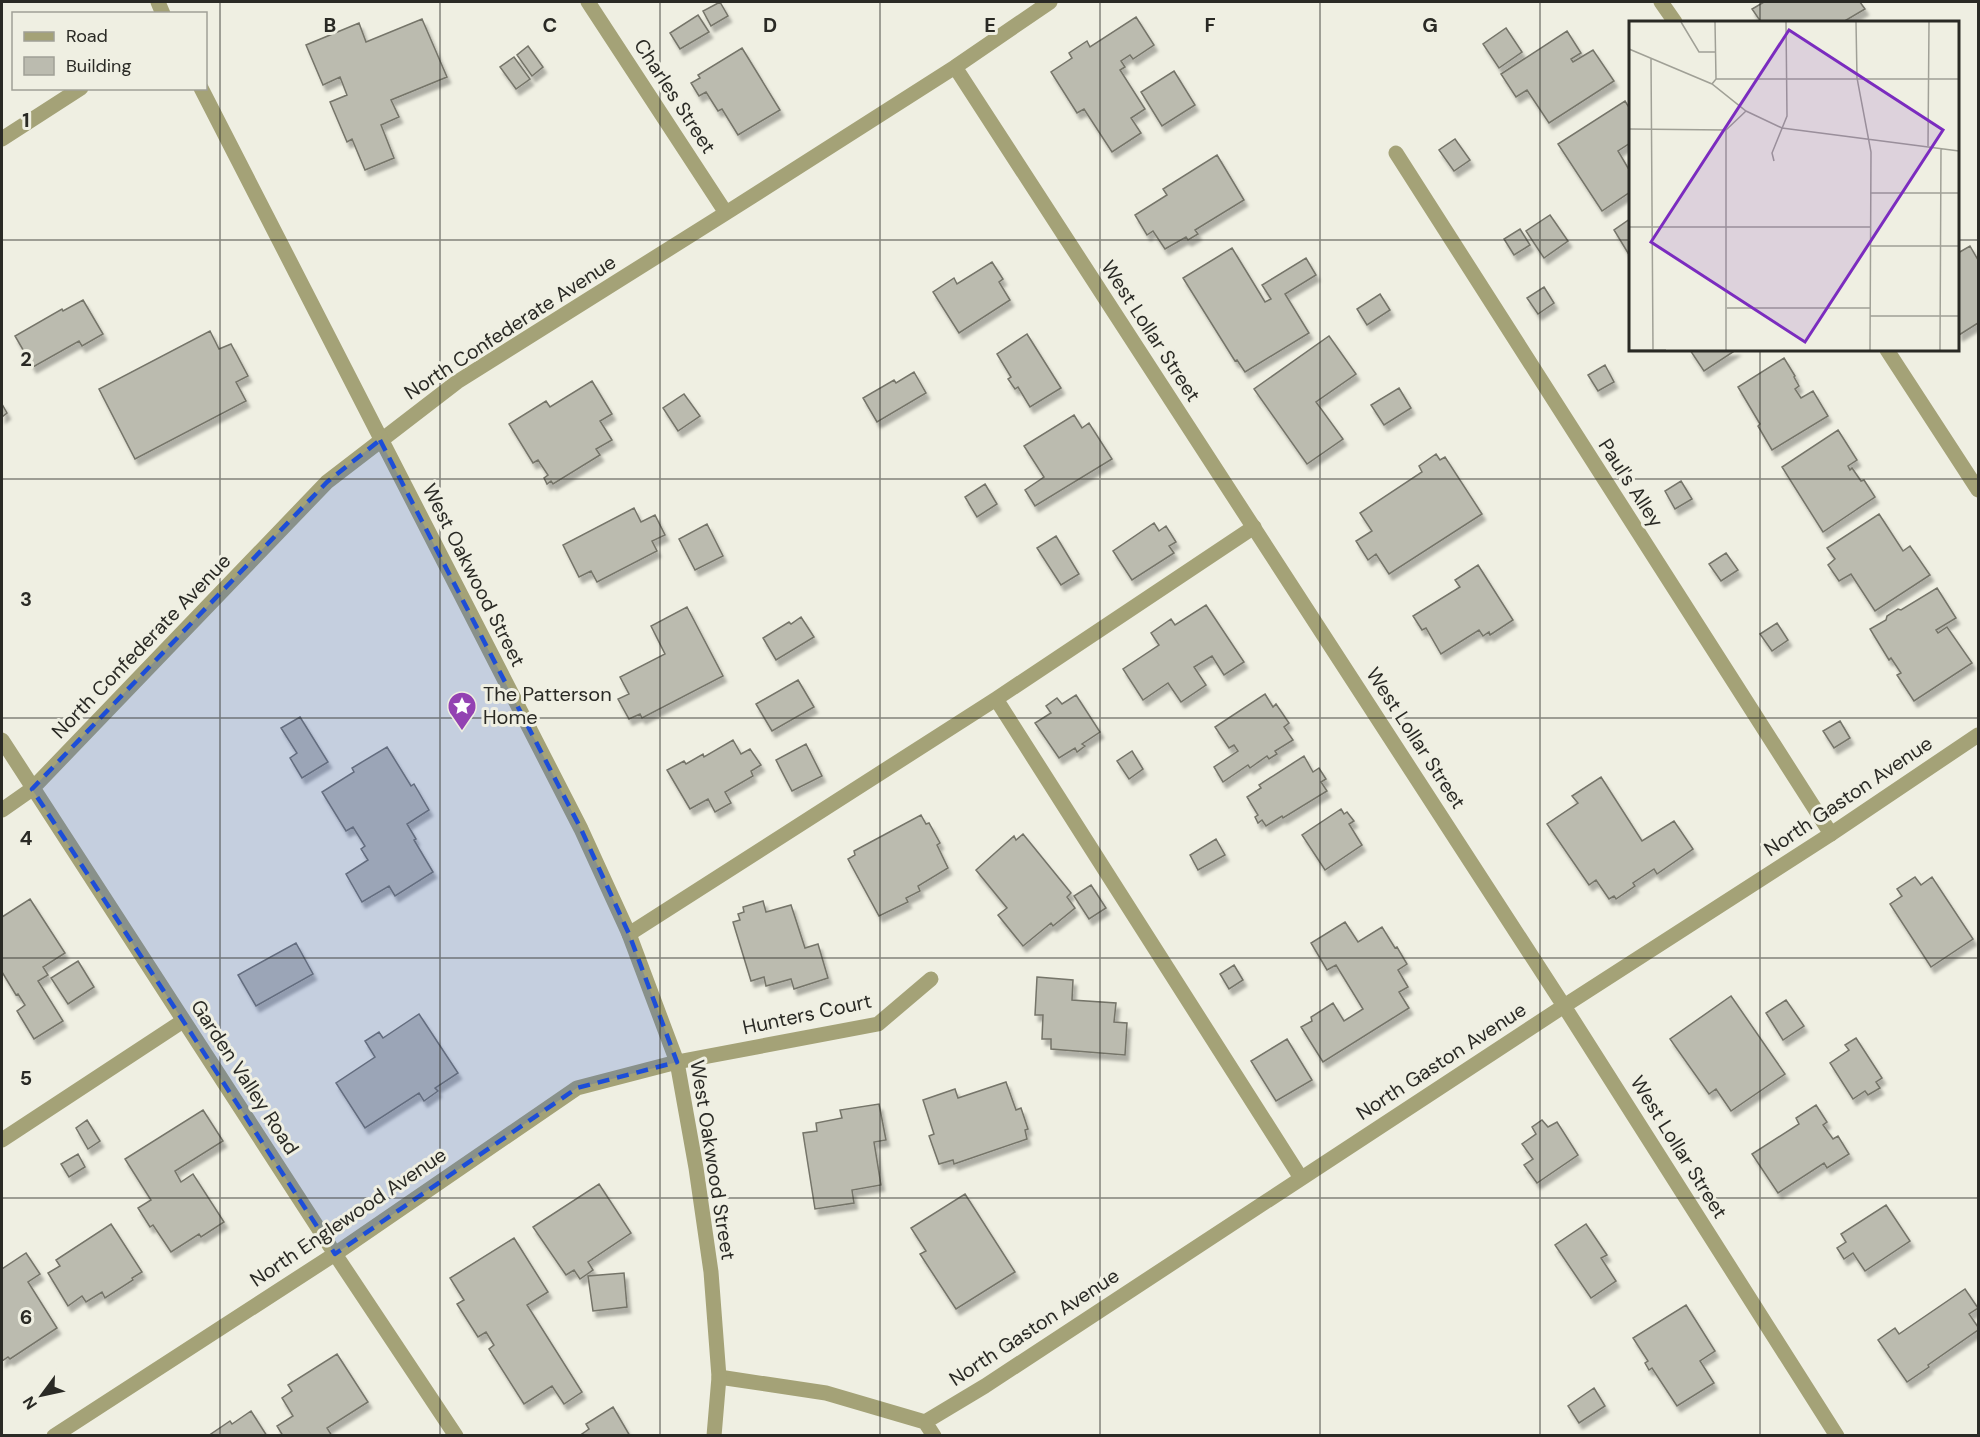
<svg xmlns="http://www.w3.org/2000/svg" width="1980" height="1437" font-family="'DM Sans',sans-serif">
<defs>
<filter id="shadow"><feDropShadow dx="3.5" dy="6" stdDeviation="1.5" flood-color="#0004"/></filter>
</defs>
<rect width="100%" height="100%" fill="#efefe2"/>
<path fill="#bbbbaf" stroke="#757469" stroke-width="1.5" filter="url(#shadow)" d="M720,2L728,16L711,26L703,11Z
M1764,2H1860L1865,9L1843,22H1761L1752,9Z
M698,15L709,32L680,49L670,33Z
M1136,17L1154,45L1133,59L1130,55L1121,61L1125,67L1120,70L1145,109L1131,118L1141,133L1112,152L1084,109L1077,113L1051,72L1072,58L1069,53L1087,41L1090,47Z
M422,19L447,77L391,100L399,117L381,125L394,158L365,170L352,139L347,142L330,102L347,95L340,77L323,85L306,45L359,23L366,42Z
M1506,28L1522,52L1499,68L1483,44Z
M1567,31L1581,53L1571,59L1573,62L1593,50L1614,81L1549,123L1527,90L1516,97L1501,74Z
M528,46L543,67L532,76L517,55Z
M742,48L780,110L738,135L722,109L718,111L706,92L699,96L691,83L700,78L698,75Z
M514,57L530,79L516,89L500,67Z
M1174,71L1195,105L1162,126L1141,92Z
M1625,101L1630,109V143L1618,151L1628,168L1630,166V192L1602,211L1558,144Z
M1455,139L1470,160L1454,171L1439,150Z
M1217,155L1244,200L1195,230L1198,234L1188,240L1186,237L1165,249L1153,231L1147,235L1135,215L1167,195L1163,189Z
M1550,215L1568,241L1544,258L1526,231Z
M1630,219V251L1628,253L1614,230Z
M1520,229L1530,245L1514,255L1504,239Z
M1970,246L1978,260V323L1959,335L1958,332V253Z
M1232,248L1265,302L1271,299L1262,285L1306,258L1316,275L1285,294L1309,333L1245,372L1237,360L1235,361L1183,278Z
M992,262L1003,279L999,282L1010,300L959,333L933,292L954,278L957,284Z
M1544,287L1554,303L1538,314L1527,298Z
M1380,294L1390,310L1367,325L1357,309Z
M83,300L103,334L82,346L79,341L33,367L15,336L62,309L63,311Z
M210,331L219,349L231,344L248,376L236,382L246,401L135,459L99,389Z
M1027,334L1061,388L1030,407L1018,387L1015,389L1008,379L1011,377L997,354Z
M1329,336L1356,374L1316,402L1343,439L1307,464L1254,389Z
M1690,350H1736L1704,371Z
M1784,358L1795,376L1794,377L1799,386L1795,389L1801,398L1813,391L1828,416L1772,450L1758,426L1760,424L1738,387Z
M1605,365L1614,382L1598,391L1588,375Z
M914,372L926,393L877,422L863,398L894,380L896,383Z
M592,381L612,414L600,421L612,440L596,449L600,455L553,484L551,481L547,484L544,478L548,475L538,460L533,463L509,424L546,401L550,407Z
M1399,388L1411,408L1384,425L1371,405Z
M684,394L700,416L678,431L663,408Z
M2,404L7,413L2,417Z
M1074,415L1082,428L1089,423L1112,459L1035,506L1025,490L1044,477L1024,446Z
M1838,430L1857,460L1848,466L1850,470L1852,468L1861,481L1864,480L1875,497L1823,532L1782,467Z
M1436,454L1440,460L1445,457L1482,514L1389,574L1376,554L1368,560L1356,541L1372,531L1360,513L1422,472L1419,466Z
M1681,481L1692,499L1675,509L1665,491Z
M985,484L997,504L977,517L965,497Z
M634,508L641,522L655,515L665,535L652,541L657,551L597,582L591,571L579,577L563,545Z
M1879,514L1903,551L1910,546L1930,575L1875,611L1851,574L1839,581L1828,565L1835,559L1827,548Z
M1154,523L1159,531L1166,526L1176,542L1169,546L1174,553L1132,580L1113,551Z
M707,524L723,556L695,570L679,539Z
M1056,536L1079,574L1061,585L1037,548Z
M1726,553L1738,570L1721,581L1709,564Z
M1478,565L1513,620L1490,635L1489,632L1483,636L1479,630L1441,654L1426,628L1422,630L1413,616L1460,587L1455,580Z
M1937,588L1956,618L1936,630L1938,633L1947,627L1972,663L1914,701L1897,675L1901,673L1891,658L1889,660L1870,629L1886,620L1887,616L1898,609L1901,610Z
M1206,605L1244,662L1224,675L1212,656L1194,667L1206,685L1181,702L1168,683L1143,700L1123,669L1159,645L1151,633L1171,619L1175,625Z
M687,607L723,676L642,718L640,714L629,719L618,699L629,694L620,677L665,654L651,626Z
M801,617L814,637L776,660L763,638L789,622L791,624Z
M1777,623L1788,640L1772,651L1760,634Z
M798,680L814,707L772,731L756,704Z
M1265,694L1273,707L1276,704L1289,723L1284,727L1293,740L1275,751L1277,754L1269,759L1267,756L1250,768L1248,765L1223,782L1214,767L1238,751L1234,745L1229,748L1215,727Z
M1076,695L1100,732L1082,744L1085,746L1077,752L1075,748L1059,758L1035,723L1051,713L1046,706L1057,698L1062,704Z
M300,717L328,762L302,778L290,758L297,753L281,728Z
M1840,721L1850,738L1834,748L1823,731Z
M733,740L741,754L750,749L761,765L751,771L753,776L725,792L731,803L715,812L708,799L690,809L667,770L684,761L686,764L703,754L704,757Z
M806,744L822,776L792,791L776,760Z
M387,747L411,786L414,784L429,810L407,824L416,839L414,840L433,872L395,896L389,886L362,902L346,874L368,860L361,849L365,846L353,827L346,831L322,792L354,772L352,768Z
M1132,751L1143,769L1129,779L1117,761Z
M1304,756L1313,772L1319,768L1326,779L1321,782L1327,791L1283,818L1282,816L1266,826L1262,820L1258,823L1255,817L1258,815L1247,797L1261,788L1259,785Z
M1601,777L1642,841L1674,821L1693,849L1657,874L1654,869L1633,883L1635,886L1616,899L1614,896L1609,899L1596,880L1589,885L1547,824L1578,803L1572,796Z
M1341,809L1344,814L1347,812L1354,821L1349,824L1362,845L1325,870L1302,835Z
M921,815L926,824L929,823L940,843L937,845L948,868L918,886L920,891L906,898L908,902L879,916L848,859L855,855L854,851Z
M1023,834L1071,893L1067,897L1075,908L1053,926L1051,923L1023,946L998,915L1007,908L976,870L1014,836L1016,840Z
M1216,839L1225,855L1198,870L1190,855Z
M1915,877L1921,885L1932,877L1973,939L1931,967L1890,904L1902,896L1897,889Z
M1091,885L1106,908L1089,919L1074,896Z
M30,899L65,953L43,967L48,975L38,981L63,1021L34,1039L17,1011L25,1005L18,994L16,995L2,972V917Z
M763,901L766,912L791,905L805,948L818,944L828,978L794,989L791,979L766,986L764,977L751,981L733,922L740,920L738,914L744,912L743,907Z
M1345,922L1358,942L1382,927L1395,948L1397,947L1407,964L1398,970L1408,987L1399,992L1409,1008L1323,1062L1301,1027L1312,1021L1311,1017L1333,1003L1344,1021L1363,1009L1336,965L1327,970L1311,943Z
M296,943L313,974L256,1006L238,975Z
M78,961L94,987L68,1004L51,978Z
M1234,965L1243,980L1229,989L1220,974Z
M1037,977L1073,980L1072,1000L1116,1003L1114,1022L1127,1023L1125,1055L1051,1049V1039H1042L1043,1015H1035Z
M1731,996L1785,1074L1731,1111L1716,1089L1709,1094L1670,1039Z
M1786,1000L1804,1026L1783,1040L1766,1013Z
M419,1014L458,1073L435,1088L438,1091L424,1101L419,1093L365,1128L336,1083L375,1057L365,1041L379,1032L383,1038Z
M1856,1038L1882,1078L1876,1082L1880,1088L1868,1095L1865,1091L1853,1099L1830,1063L1849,1050L1845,1045Z
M1287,1039L1312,1080L1276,1101L1251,1061Z
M1006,1082L1016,1110L1021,1108L1028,1129L1025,1130L1027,1139L954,1164L953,1160L939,1164L929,1136L934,1134L923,1100L955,1089L958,1098Z
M879,1104L886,1140L874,1142L881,1185L852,1190L854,1203L815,1209L803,1133L817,1131L816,1123L842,1118L840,1110Z
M1816,1105L1827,1122L1823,1125L1833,1139L1838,1136L1849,1154L1827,1168L1824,1163L1778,1193L1752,1154L1799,1124L1796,1118Z
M203,1110L223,1141L175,1171L181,1182L193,1174L224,1222L201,1237L199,1234L171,1252L153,1225L150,1227L138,1208L151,1200L125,1159Z
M87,1120L100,1141L88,1149L76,1128Z
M1542,1120L1548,1127L1557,1122L1578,1155L1537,1183L1524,1165L1533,1159L1522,1144L1536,1134L1532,1127Z
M78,1154L85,1167L69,1177L61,1164Z
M599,1184L631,1233L588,1262L593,1270L580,1279L574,1270L566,1275L533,1227Z
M965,1194L1015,1272L956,1309L920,1254L926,1251L911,1228Z
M1886,1205L1910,1241L1865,1271L1853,1253L1844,1259L1837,1248L1846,1242L1841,1234Z
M111,1224L142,1272L132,1278L133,1280L105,1298L102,1292L86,1302L82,1296L68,1306L48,1273L60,1266L56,1260Z
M1586,1224L1607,1255L1601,1258L1616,1281L1591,1298L1555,1245Z
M514,1238L548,1292L527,1305L582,1392L564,1404L552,1386L524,1404L489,1349L494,1345L486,1332L478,1337L457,1304L464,1300L450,1278Z
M26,1253L40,1274L28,1282L57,1328L10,1359L8,1357L2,1361V1269Z
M624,1273L627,1307L593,1311L588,1276Z
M1965,1289L1978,1308L1969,1314L1978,1327V1330L1928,1365L1929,1367L1907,1382L1878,1340L1895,1328L1899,1334Z
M1686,1305L1715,1351L1700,1361L1714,1383L1677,1406L1652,1368L1649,1370L1645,1363L1648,1361L1633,1338Z
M337,1354L368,1402L327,1428L332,1436H283L277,1426L293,1416L282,1398L292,1391L288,1385Z
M1594,1388L1605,1406L1579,1423L1568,1406Z
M613,1407L630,1436H579L589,1429L586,1424Z
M251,1411L267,1436H208L230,1421L232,1424Z"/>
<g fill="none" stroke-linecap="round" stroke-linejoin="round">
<path stroke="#a4a277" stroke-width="15" d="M1396,153L1831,834
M996,699L1301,1178
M629,934L996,699L1254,527
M2,1140L183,1021"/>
<path stroke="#a4a277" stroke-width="15" d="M588,2L726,213
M1661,2L1675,22
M955,67L1564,1006L1837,1436
M2,139L81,88
M1887,350L1978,490
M2,740L335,1254L456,1436
M2,810L32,789L327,482L457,382L726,213L955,67L1050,2
M719,1377L826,1393L925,1422L934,1436
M925,1422L985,1386L1564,1006L1831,834L1978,735
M54,1436L335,1254L577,1088L677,1062L878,1024L931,979"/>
<path stroke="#a4a277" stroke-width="15" d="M158,2L163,14
M201,88L581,829L629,934L677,1062L696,1168L711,1272L719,1377L714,1436"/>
</g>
<path fill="#1d4ed8" fill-opacity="0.2" stroke="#1d4ed8" stroke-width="4.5" stroke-dasharray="12 8" stroke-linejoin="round" d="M380,440L581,829L629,934L677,1062L577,1088L335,1254L32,789L327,482Z"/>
<path fill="none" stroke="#2a2a25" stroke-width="1.5" stroke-opacity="0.55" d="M220,2V1436M440,2V1436M660,2V1436M880,2V1436M1100,2V1436M1320,2V1436M1540,2V1436M1760,2V22M2,240H1630M1958,240H1978M1760,350V1436M2,479H1978M2,718H1978M2,958H1978M2,1198H1978"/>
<defs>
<g id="sight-pin" transform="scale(1.5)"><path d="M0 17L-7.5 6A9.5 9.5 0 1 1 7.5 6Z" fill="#9342b2" stroke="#efefe2"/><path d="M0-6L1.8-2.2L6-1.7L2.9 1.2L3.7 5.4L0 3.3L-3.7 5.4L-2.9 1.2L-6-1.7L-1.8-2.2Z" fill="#fff"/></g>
</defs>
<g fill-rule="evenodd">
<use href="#sight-pin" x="462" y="706"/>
</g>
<g text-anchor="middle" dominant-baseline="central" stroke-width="6" stroke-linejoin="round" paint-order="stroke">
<g font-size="20" fill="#2a2a25" stroke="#efefe2">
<text transform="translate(675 96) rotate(57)">Charles Street</text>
<text transform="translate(510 327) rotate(-33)">North Confederate Avenue</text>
<text transform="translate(1151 331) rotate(57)">West Lollar Street</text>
<text transform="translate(1631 483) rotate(57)">Paul's Alley</text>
<text transform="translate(474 575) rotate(63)">West Oakwood Street</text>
<text transform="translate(141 646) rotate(-46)">North Confederate Avenue</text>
<text transform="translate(1416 738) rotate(57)">West Lollar Street</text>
<text transform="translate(1848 796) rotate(-34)">North Gaston Avenue</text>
<text transform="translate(807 1014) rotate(-12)">Hunters Court</text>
<text transform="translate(1441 1061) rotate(-33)">North Gaston Avenue</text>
<text transform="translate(245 1077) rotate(57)">Garden Valley Road</text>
<text transform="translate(1679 1147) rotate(58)">West Lollar Street</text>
<text transform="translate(713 1160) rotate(81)">West Oakwood Street</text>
<text transform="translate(348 1217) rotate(-34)">North Englewood Avenue</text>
<text transform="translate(1034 1327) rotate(-33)">North Gaston Avenue</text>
</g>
<g font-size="20" fill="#2a2a25" stroke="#efefe2" text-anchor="start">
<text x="483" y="694">The Patterson<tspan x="483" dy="23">Home</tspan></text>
</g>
</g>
<g transform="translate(1629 21)">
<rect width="330" height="330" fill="#efefe2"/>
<path fill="none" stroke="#a0a096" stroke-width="1.5" d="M52,1L70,31H86M86,1L87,58M227,1L228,57L242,131L241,329M0,28L83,63L117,90L153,107L330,130M22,37L24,329M83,63L87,58H330M0,108L97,109L117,90M299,125L300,1M145,140L143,132L158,95L157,1M241,172H330M0,206H241M241,225H330M98,287H241M241,295H330M0,329H37M97,329V109M311,329L312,127"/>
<path fill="#7b2cbf" fill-opacity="0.15" stroke="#7b2cbf" stroke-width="3" d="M160,9L314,109L176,321L22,221Z"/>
<rect width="330" height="330" fill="none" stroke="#2a2a25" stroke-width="3"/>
</g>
<g font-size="20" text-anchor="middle" font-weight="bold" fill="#2a2a25" stroke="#efefe2" stroke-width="6" stroke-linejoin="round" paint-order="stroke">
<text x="330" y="32">B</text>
<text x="550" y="32">C</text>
<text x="770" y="32">D</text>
<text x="990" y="32">E</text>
<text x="1210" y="32">F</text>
<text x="1430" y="32">G</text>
<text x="26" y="127">1</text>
<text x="26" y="366">2</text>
<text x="26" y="606">3</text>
<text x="26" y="845">4</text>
<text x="26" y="1085">5</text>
<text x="26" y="1324">6</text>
</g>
<rect width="1980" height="1437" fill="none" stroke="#2a2a25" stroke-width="6"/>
<rect x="12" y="12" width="195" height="78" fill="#efefe2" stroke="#a0a096" stroke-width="1.5"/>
<rect x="24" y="32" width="30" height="9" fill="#a4a277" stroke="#a0a096" stroke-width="1.5"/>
<text x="66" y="42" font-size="18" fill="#2a2a25">Road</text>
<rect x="24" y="57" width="30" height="18" fill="#bbbbaf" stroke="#a0a096" stroke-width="1.5"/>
<text x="66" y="72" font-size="18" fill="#2a2a25">Building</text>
<g transform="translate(42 1395) rotate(237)" stroke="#efefe2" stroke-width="4.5" paint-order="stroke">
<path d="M0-4.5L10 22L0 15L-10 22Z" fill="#2a2a25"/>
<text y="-9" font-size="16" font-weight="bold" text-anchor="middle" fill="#2a2a25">N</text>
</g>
</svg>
